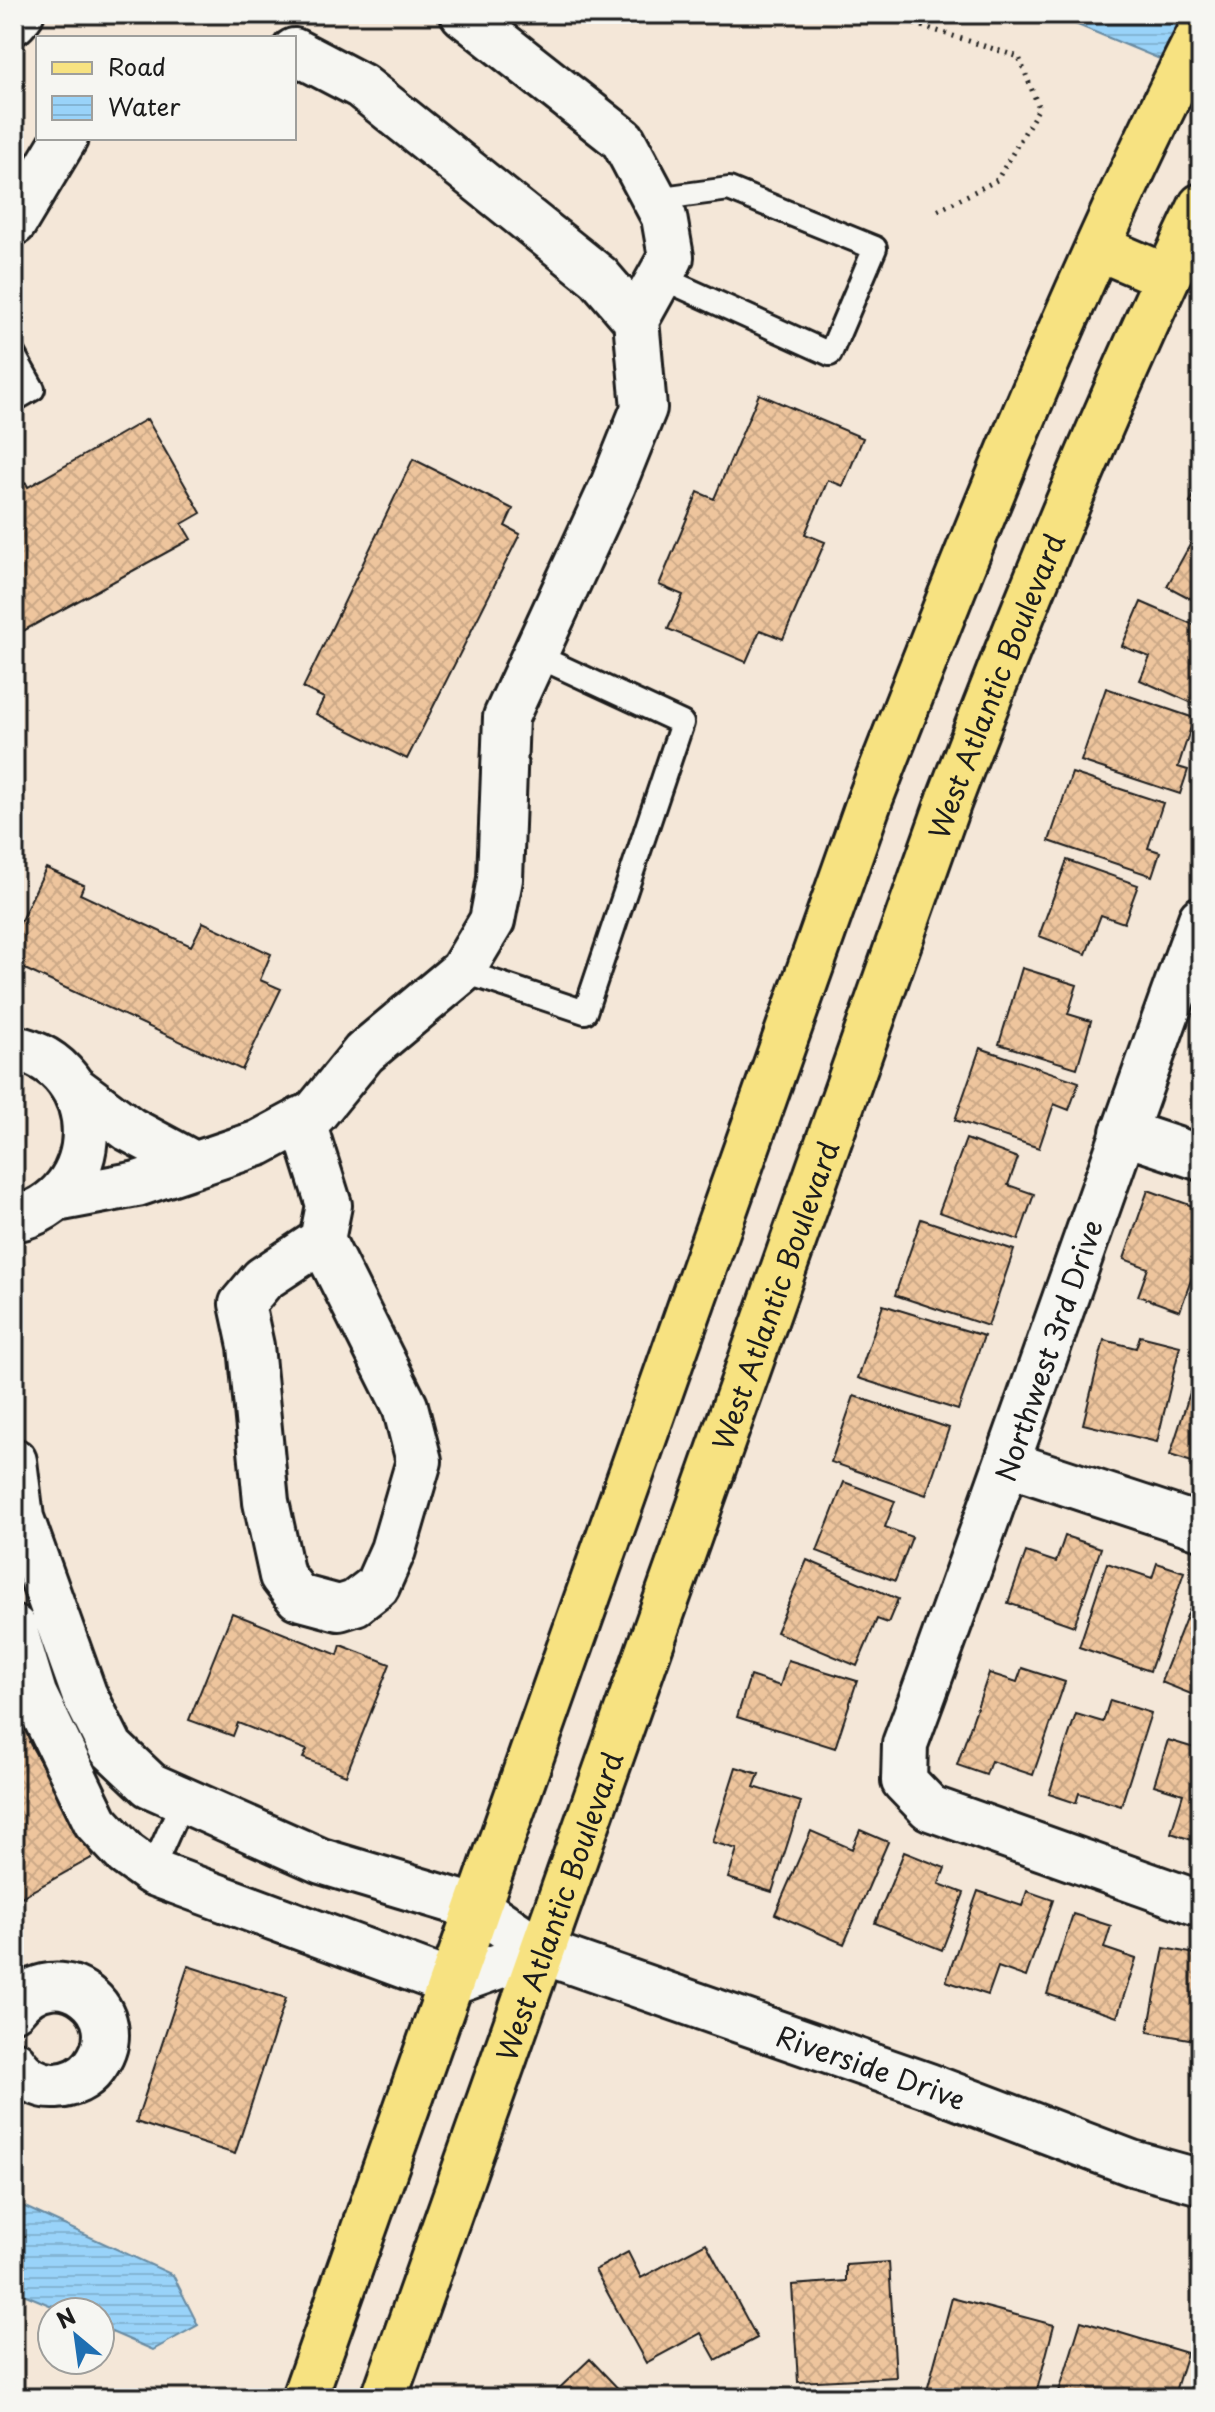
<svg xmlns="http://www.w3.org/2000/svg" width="1215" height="2412" font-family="'Playpen Sans',sans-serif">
<defs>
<pattern id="water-rules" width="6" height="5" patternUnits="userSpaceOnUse" patternTransform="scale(2)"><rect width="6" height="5" fill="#99d3f9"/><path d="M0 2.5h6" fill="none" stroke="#83b5d5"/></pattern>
<pattern id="building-cross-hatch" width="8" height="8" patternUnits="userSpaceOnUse" patternTransform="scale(2)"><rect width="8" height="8" fill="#eec59d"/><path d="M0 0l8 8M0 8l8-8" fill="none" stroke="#cca987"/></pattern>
</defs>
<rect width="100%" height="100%" fill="#f4e7d8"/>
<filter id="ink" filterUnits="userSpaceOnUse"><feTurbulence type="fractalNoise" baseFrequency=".0125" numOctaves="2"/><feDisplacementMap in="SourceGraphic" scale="16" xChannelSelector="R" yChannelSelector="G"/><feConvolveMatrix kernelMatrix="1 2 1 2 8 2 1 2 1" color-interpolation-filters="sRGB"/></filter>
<g filter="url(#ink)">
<path fill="url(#water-rules)" stroke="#678aa1" stroke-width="2" d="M1051,14H1201V76Z
M14,2202L173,2275L198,2325L153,2350L100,2327V2312H66L14,2290Z"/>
<path fill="url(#building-cross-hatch)" stroke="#1c1c1c" stroke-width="2" d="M759,394L863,438L843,486L828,480L805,534L825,542L783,639L760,630L746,662L668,629L683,595L659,585L698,492L714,499Z
M147,419L201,513L182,524L191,539L14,636V491L26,483L28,487Z
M413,459L513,509L505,526L520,534L407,759L316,714L324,698L303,688Z
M1201,479V509L1190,503Z
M1201,525V604L1167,586Z
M1141,602L1201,628V707L1140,680L1150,657L1122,646Z
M1106,688L1194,718L1178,767L1188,770L1180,794L1081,761Z
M1072,773L1163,803L1148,848L1160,852L1152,876L1049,841Z
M1067,860L1138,885L1124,923L1101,915L1086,954L1039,936Z
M46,868L84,885L80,894L191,946L203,922L271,954L260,980L281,989L242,1070L14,964V935Z
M1022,968L1077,985L1068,1014L1091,1021L1077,1068L999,1044Z
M980,1048L1079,1082L1069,1110L1054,1104L1039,1148L955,1120Z
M966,1139L1018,1158L1008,1185L1034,1194L1018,1240L939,1212Z
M1148,1190L1201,1209V1252L1180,1311L1138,1296L1148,1268L1124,1259Z
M921,1219L1014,1250L988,1326L895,1295Z
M883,1305L984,1336L958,1410L858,1378Z
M1140,1336L1180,1346L1157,1442L1083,1424L1104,1340L1136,1348Z
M1200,1361H1201V1465L1170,1455Z
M854,1396L949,1428L926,1495L831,1462Z
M844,1482L895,1501L885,1527L912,1537L895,1581L817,1551Z
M1065,1536L1101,1548L1074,1626L1008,1603L1026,1552L1056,1562Z
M807,1560L898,1599L888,1623L877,1619L857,1666L776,1632Z
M1107,1563L1152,1578L1157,1563L1184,1572L1150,1671L1079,1647Z
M1197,1590L1201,1591V1698L1161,1682Z
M232,1613L338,1655L341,1645L390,1664L346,1775L303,1758L307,1750L238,1723L233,1736L189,1720Z
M788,1660L857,1681L835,1748L737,1717L750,1676L780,1686Z
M1022,1668L1065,1682L1033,1775L991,1761L986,1775L957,1765L989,1673L1017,1682Z
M14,1698L36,1738L29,1742L93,1857L14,1901Z
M1110,1700L1151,1713L1121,1806L1079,1793L1076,1803L1049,1794L1076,1714L1103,1722Z
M1168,1740L1201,1750V1843L1171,1833L1183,1794L1154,1785Z
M736,1767L759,1774L754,1787L801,1802L772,1892L728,1878L737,1849L712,1842Z
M860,1830L888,1842L844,1944L775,1914L811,1831L852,1849Z
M904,1852L945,1868L939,1884L964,1893L942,1950L875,1923Z
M978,1891L1022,1906L1027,1891L1053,1900L1026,1977L998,1967L988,1995L946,1981Z
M1073,1914L1111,1926L1104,1948L1136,1959L1117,2017L1047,1994Z
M1164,1948L1201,1955L1197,1984L1201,1985V2041L1148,2032Z
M188,1966L286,1998L235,2154L136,2122Z
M706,2243L757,2338L716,2360L701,2333L646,2363L595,2270L628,2252L641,2278Z
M889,2262L896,2377L798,2382L792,2285L846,2281V2265Z
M952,2298L1054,2325L1035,2398H992L967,2391L966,2398H925Z
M1081,2321L1187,2353L1173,2398H1057Z
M590,2359L627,2398H549Z"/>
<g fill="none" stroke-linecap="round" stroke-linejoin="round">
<g stroke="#1c1c1c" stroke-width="28">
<path id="service" d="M655,199L729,189L875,248L830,354L660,277
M14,355L33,389L14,400
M462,971L585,1012L682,723L535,655
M151,1872L183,1800"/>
</g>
<g stroke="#1c1c1c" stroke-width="50">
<path id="minor" d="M463,14L623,140L664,217L671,257L636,320
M14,22L21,14
M14,223L65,138
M1201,919C1100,1194 1007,1470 905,1744L904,1781L930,1808L1201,1904
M14,1048C109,1066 108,1199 14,1219
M74,1088L129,1129L194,1164
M302,1119L329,1205L322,1240L263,1279L242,1304L251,1346L266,1502L282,1576L298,1597L339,1608L355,1603L377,1586L393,1550L419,1461L405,1406L322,1240
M1123,1132L1201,1158
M57,1199L137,1184L259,1143L315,1113L364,1053L462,971L492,921L500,879L506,717L613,485L644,408L636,320L599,277L361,86L294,51
M14,1461L21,1518L84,1694L111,1748L150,1785L321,1861L478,1908
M1009,1464L1201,1527
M14,1628L34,1694L96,1822L126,1854L151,1872L451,1983
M14,2008C57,1952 136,2012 94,2067C85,2079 71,2085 56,2086C40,2087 22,2077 14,2063"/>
</g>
<g stroke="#1c1c1c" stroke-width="50">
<g id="tertiary">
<path id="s1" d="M478,1908L541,1951L929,2086L1132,2163L1201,2182"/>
<path d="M451,1983L541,1951"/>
</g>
</g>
<g stroke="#1c1c1c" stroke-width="50">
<g id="primary">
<path d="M1099,248L1167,277"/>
<path d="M304,2398L869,802C971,541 1074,280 1201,31"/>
<path id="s2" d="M384,2398L949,801C1026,599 1108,400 1201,206"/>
</g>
</g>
<path stroke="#1c1c1c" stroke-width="5" stroke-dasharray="2 6" stroke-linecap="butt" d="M884,14L1019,57L1039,108L997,180L935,212"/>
<use href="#service" stroke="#f6f6f2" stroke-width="22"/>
<use href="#minor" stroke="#f6f6f2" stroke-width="44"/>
<use href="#tertiary" stroke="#f6f6f2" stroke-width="44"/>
<use href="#primary" stroke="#f7e281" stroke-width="44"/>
</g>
</g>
<g text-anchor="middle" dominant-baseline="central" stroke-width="6" stroke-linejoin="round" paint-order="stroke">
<g font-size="28" fill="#1c1c1c" stroke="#f6f6f2">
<text stroke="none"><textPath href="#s2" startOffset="1818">West Atlantic Boulevard</textPath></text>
<text stroke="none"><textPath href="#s2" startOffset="1170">West Atlantic Boulevard</textPath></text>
<text transform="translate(1048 1350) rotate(-71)">Northwest 3rd Drive</text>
<text stroke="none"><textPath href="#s2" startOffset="522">West Atlantic Boulevard</textPath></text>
<text stroke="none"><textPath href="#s1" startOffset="426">Riverside Drive</textPath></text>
</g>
</g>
<rect width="1215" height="2412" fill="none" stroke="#f6f6f2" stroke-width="48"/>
<rect x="24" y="24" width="1167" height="2364" fill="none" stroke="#1c1c1c" stroke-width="3" filter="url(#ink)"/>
<rect x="36" y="36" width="260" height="104" fill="#f6f6f2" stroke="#9f9f9c" stroke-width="2"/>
<rect x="52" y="62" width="40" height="12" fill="#f7e281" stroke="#9f9f9c" stroke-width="2"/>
<text x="108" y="76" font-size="24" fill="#1c1c1c">Road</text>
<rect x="52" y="96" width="40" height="24" fill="url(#water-rules)" stroke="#9f9f9c" stroke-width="2"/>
<text x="108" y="116" font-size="24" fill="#1c1c1c">Water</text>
<g transform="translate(76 2336) rotate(331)"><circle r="38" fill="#f6f6f2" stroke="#9f9f9c" stroke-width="2"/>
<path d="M0-6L14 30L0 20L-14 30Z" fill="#1f6fb2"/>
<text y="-12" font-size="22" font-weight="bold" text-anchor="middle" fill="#1c1c1c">N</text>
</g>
</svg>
